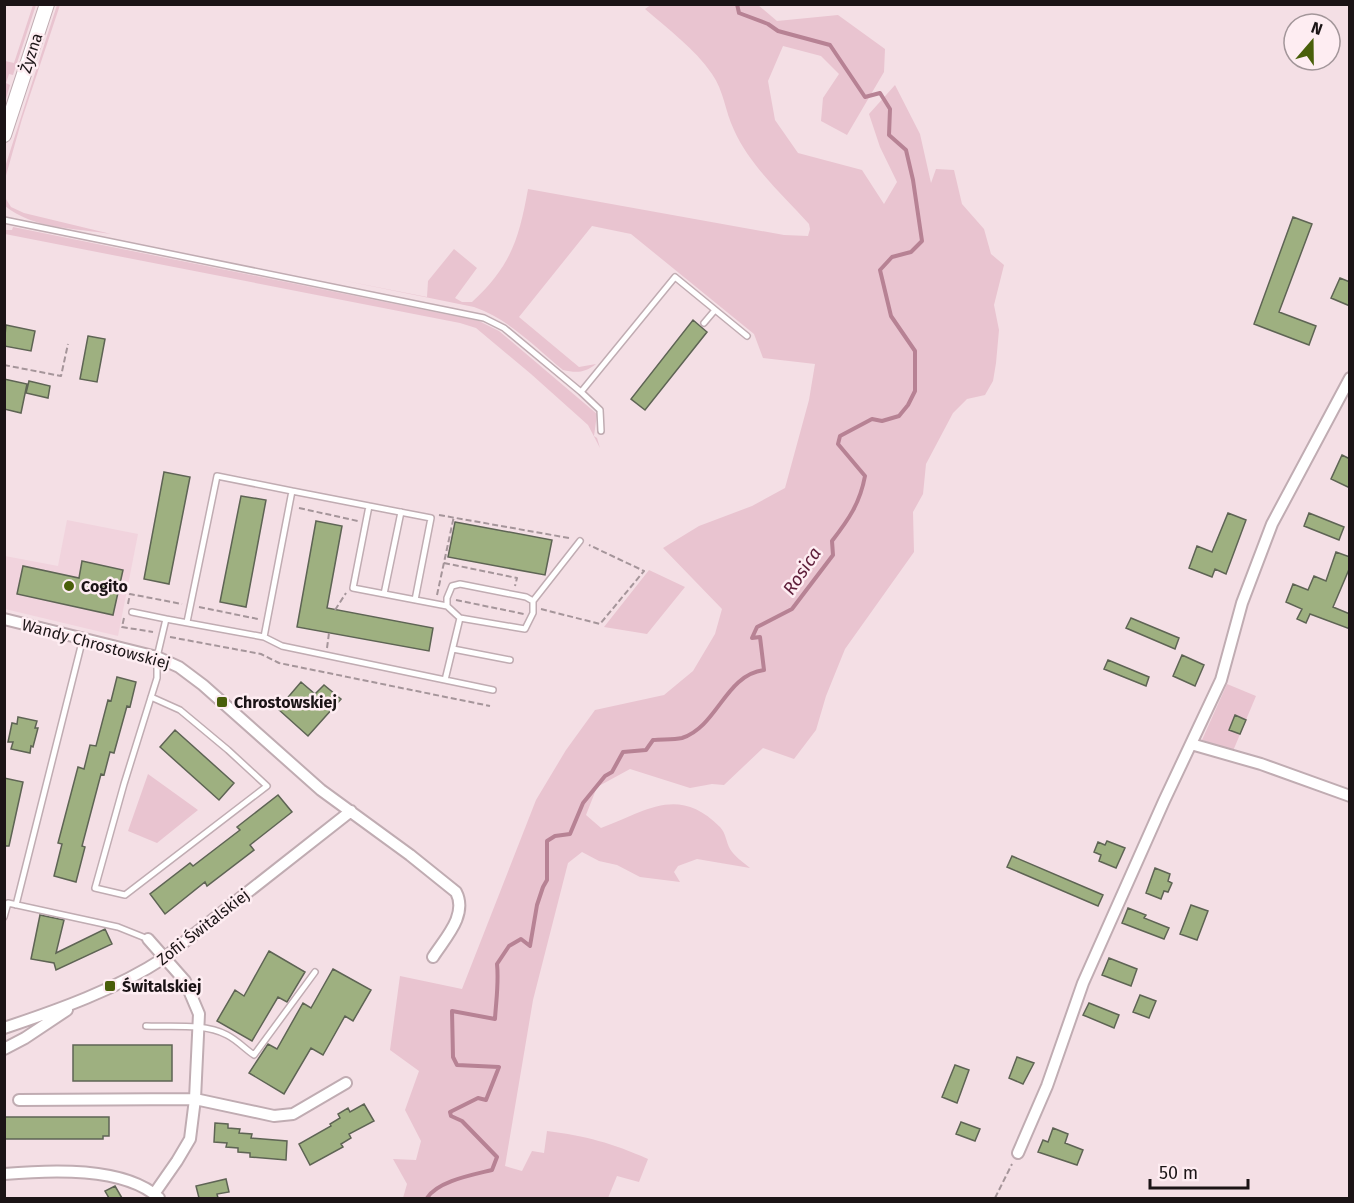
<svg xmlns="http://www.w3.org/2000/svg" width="1354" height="1203" font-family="'Fira Sans',sans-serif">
<rect width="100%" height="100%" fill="#f4dfe5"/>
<path fill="#f1d3dd" d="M67,520L138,534L118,636L5,609V556L58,566Z"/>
<path fill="#e9c4d0" d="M652,4L758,5L777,21L838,15L885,49L884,72L847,135L821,121L823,98L839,74L821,56L783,46L768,81L775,120L798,153L862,170L884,204L897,182L880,147L869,114L895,85L920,134L931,183L936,169L954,170L962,204L984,229L991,254L1004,265L994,305L999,330L996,363L993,381L985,395L967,399L953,413L926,464L923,494L913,512L914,552L845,649L826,696L816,730L794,759L763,748L724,785L712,784L690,788L630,769L597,787L586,815L601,828C647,811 678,785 720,827C726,833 726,842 730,849C734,856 743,862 750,868L697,859L678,866L674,872L680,882L640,877L617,865L599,861L582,852L568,863L533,1000L505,1166L522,1171L532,1151L544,1153L547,1131C586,1136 612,1143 648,1159L639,1182L617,1176L608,1198H403L407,1184L393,1159L416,1160L421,1141L405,1110L419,1071L390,1050L400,976L462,989L536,800L566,750L595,710L664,695L693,671L715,634L722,609L663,548L699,526L752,506L785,488L809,400L815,364L763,358L754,334L631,234L592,226L519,317L579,367L596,364C585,373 576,373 563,370C535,347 509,319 474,307L341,280L427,297L428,281L454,249L477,268L455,298L462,302H472C511,266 519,239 528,189L784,235L808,236L810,229L809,224C783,195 750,166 734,130C725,111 724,91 712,74C695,49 668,29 645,9Z
M33,5H36L13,75L9,74L6,83L10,85L5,102V61L14,63Z
M57,5H60L22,119L5,179V167Z
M4,196L11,207L24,213L111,234C75,228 33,229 5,206Z
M13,227L479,321L499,331L597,414L594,436L597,438L600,448L588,425L531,374L476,328L460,323L5,234V230H12Z
M649,570L685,587L647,634L604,627Z
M1227,684L1256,696L1233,751L1202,740Z
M148,774L198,810L157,843L128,831Z"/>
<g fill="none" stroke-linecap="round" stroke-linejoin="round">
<path stroke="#b78294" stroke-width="4" d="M427,1198C438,1181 472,1175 492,1170L497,1157L462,1121L451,1116L450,1112L478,1098L486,1100L499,1067L457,1065L453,1057L452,1011L495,1019C496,1001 499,983 497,964L509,946L521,939L530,946L537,905L543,887L547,880V841L555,836L570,834L583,803L605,776L612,772L623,752L646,750L653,740C662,739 673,740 682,738C718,726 725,675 764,670L760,637L752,638L757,627L792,609L833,555L832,541C849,519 860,503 865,476L838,444L840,436L872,419L882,421L899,416L908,405L915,391V351L891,316L880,270L892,257L911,252L922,241L913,180L906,150L889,135L890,109L880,93L865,97L830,45L778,31L768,24L739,13L737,4"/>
</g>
<path fill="#9eb080" stroke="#5e6454" stroke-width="1.5" d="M1293,217L1312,224L1279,312L1316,326L1309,345L1254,324Z
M1340,278L1350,282V306L1331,298Z
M693,320L707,332L645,410L631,399Z
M6,325L35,331L31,351L4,346Z
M88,336L105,339L97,382L80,379Z
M4,379L27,384L21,413L4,409Z
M29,381L50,386L48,398L26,393Z
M1342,455L1350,459V488L1331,479Z
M164,472L190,477L169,584L144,579Z
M241,496L266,500L246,607L220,602Z
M1228,513L1246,520L1226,574L1215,569L1212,577L1189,568L1197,546L1212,552Z
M1309,513L1344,527L1339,540L1304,526Z
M316,521L342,526L327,608L433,628L429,651L297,627Z
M455,522L552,540L545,575L448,557Z
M1336,552L1350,557V567L1333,607L1350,614V629L1310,614L1306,623L1297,619L1302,609L1286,602L1293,584L1308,590L1314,576L1326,581Z
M82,561L123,570L113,615L17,594L23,566L79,578Z
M1131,618L1179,638L1175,649L1126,628Z
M1182,655L1204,665L1195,686L1173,676Z
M1108,660L1149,677L1146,686L1104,669Z
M117,677L136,682L130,707L127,706L114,753L110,752L104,775L101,774L82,846L85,847L76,882L54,876L62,844L58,843L78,767L84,769L90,745L96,746L108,700L111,701Z
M301,682L315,694L324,685L341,699L308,736L278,709Z
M1235,715L1246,720L1240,734L1229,730Z
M18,717L37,721L35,728H38L33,747L31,746L30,753L11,749L13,742H8L12,723L17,724Z
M175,730L234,783L219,800L160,747Z
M4,778L23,782L9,846H4Z
M278,795L292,812L250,845L254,850L207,886L205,882L165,914L150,894L190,863L193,866L240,830L237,827Z
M1107,841L1125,848L1116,868L1099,861L1101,855L1094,852L1098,842L1105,845Z
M1012,856L1103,895L1098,906L1007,867Z
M1155,868L1170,874L1168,881L1172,883L1168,892L1164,891L1161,899L1146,893Z
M1191,905L1208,911L1197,940L1180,934Z
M1128,908L1146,915L1144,918L1169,928L1164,939L1122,923Z
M40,915L64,920L56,953L105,929L112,944L56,970L54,963L31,959Z
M269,951L305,972L287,1002L278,997L252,1041L217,1021L235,990L244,996Z
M1109,958L1137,969L1131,986L1102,975Z
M333,969L371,990L353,1021L345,1016L323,1055L311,1048L284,1094L249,1073L268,1044L277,1049L303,1003L311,1008Z
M1140,995L1156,1001L1149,1018L1133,1012Z
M1089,1003L1119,1015L1114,1028L1083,1015Z
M73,1045H172V1081H73Z
M1017,1057L1034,1063L1023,1084L1009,1078Z
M955,1065L969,1070L957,1103L942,1097Z
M364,1104L374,1121L349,1134L351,1138L341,1144L343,1147L310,1165L299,1144L331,1126L330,1124L340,1118L338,1114L348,1108L350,1112Z
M4,1117H109V1136H103V1139H4Z
M961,1122L980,1129L975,1141L956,1134Z
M215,1123L228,1124V1128L240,1129L239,1133L252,1134L251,1138L287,1141L286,1160L250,1157V1153L238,1152V1148L226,1147L227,1143L214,1142Z
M1053,1128L1068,1134L1065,1143L1083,1150L1077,1165L1038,1152L1043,1140L1048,1142Z
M226,1179L229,1192L217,1194L218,1198H199L196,1186Z
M115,1186L122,1198H109L105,1191Z"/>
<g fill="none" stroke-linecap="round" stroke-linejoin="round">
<g stroke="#c0acb2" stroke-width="8">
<path id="service" d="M4,220L484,318L504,328L581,392L675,277L747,336
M704,323L715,310
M581,392L600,410L601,431
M292,491L369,506L353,588L447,606L460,618
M369,506L431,518L415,600
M384,594L401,512
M447,606V598L452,586L460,584L526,597L533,601
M132,612L166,619
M187,622L217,476L292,491L264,637
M453,649L510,660
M445,680L460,618L525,629L533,613V601L580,541
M151,697L180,710L228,750L267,786L125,895L95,888L124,784L157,678V657L166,619L264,637L282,646L493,690
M16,905L83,638
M4,917L8,903L118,927L148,939
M146,1026C172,1027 204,1023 227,1035C237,1040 245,1049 254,1055L315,972"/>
</g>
<g stroke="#c0acb2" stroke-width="14">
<path id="minor" d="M4,619L157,657L179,667L203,685L321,790L410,855L456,892C468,915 445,938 433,957
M1191,744L1261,764L1350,796
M148,939L185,981L199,1014L195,1099L190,1139L177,1161L154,1194
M4,1028C58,1010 117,989 164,958L351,811
M4,1049L25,1038L67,1010
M19,1100L195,1099L274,1116L293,1114L346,1083
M1018,1153L1047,1086L1083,983L1164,801L1221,680L1242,603L1272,524L1350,378
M4,1174C49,1170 124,1166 159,1198"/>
</g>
<g stroke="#c0acb2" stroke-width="16">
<path id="tertiary" d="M4,135L47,4"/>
</g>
<path stroke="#a5959a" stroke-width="2" stroke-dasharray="6 3" stroke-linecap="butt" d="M4,365L61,376L68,344
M299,508L358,521
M439,515L569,538
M444,563L517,578L515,586
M437,595L454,516
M456,600L524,614
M128,604L130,594L182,604
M199,607L258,619
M541,609L600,624L644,571L589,545
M335,610L346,593
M124,618L122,627L153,632
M170,637L261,654L279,663L490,706
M327,648L329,633
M995,1198L1012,1164"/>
<use href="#service" stroke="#fff" stroke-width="5"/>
<use href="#minor" stroke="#fff" stroke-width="10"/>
<use href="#tertiary" stroke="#fff" stroke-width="14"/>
</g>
<g fill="#495f0a" stroke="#feedf2" stroke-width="2">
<circle cx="69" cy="586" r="6"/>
<rect x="216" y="696" width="12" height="12" rx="3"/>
<rect x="104" y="980" width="12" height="12" rx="3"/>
</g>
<g text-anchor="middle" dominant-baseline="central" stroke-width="5" stroke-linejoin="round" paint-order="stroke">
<g font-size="16" fill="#1b1416" stroke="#feedf2">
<text transform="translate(31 53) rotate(-72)">Żyzna</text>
<text transform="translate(96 644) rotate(15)">Wandy Chrostowskiej</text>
<text transform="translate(203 927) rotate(-38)">Zofii Świtalskiej</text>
</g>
<g font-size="16" font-weight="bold" fill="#1b1416" stroke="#feedf2" text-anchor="start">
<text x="81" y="586">Cogito</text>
<text x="234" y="702">Chrostowskiej</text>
<text x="122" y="986">Świtalskiej</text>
</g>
<g font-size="18" font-style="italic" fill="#5d1c38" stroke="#feedf2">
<text transform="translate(802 571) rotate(-56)">Rosica</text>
</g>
</g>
<rect width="1354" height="1203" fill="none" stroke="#1b1416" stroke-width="12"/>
<g transform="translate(1312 42) rotate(20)"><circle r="28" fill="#feedf2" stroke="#a3969a" stroke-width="1.5"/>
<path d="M0-4.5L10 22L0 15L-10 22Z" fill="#495f0a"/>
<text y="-9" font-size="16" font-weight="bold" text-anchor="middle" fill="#1b1416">N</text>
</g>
<path d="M1150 1179v9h98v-9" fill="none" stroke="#1b1416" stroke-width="3"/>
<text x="1159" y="1179" font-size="18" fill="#1b1416" stroke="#feedf2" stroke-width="4.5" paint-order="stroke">50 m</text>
</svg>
